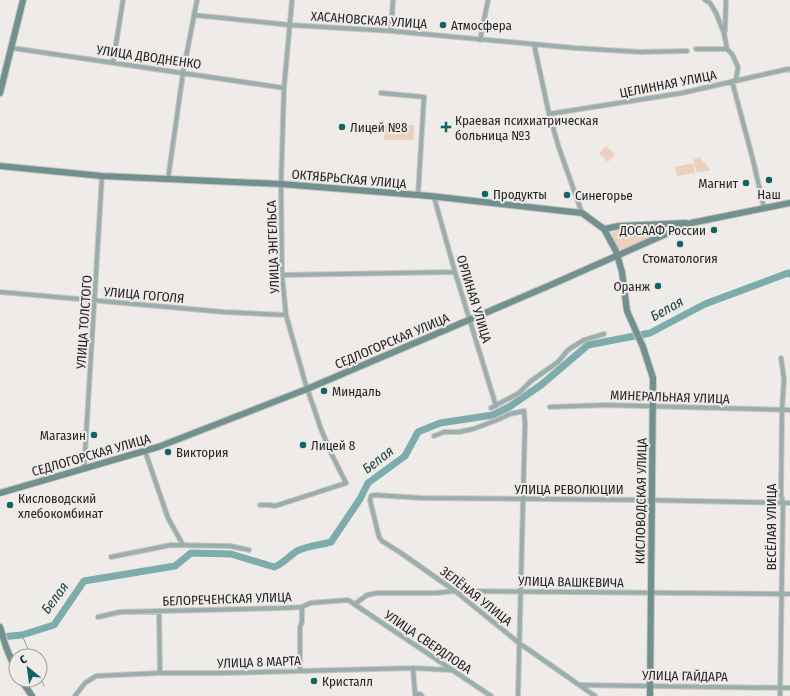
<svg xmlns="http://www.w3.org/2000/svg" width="790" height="696" font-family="'Fira Sans Condensed',sans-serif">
<rect width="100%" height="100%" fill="#eeebe9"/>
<path fill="#edd1be" d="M385,124L414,125V140H384Z
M606,146L615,154L608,162L599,153Z
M699,157L711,170L697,173L693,160Z
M693,163L695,173L677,176L675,167Z
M658,228L661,232L659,234L623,250L619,249L612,235V232L615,231Z"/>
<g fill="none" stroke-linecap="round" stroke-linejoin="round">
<path stroke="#7cacab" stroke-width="1" d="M22,635L31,656
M40,677L44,686"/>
<path stroke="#7cacab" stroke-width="7" d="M0,637L22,635L54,625L84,581L175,566L191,553L231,554L274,567C283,564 289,556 297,551C307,546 320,545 331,542L360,499L368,483L405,456L418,432L440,423L493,415L509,407L541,385L588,345L650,333L705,304L788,273L790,274"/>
<g stroke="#cac7c5" stroke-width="6">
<path id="street" d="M705,0L710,3L716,13L724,33L727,49L732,54L738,67L736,80
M194,15L290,25L391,31L575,48L640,52L687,51
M391,31L393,0
M725,31L726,0
M480,40L488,0
M534,44L549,114L559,148L582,213
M12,48L284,88
M696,49H727
M113,63L123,0
M732,81L753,160L764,208
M381,93L424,97L418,195
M549,114L682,93L788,69L790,70
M168,179L183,73L197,0
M434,197L455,272L496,406
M282,275L455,272
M0,292L224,312L286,315
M550,407L606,405L790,410
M491,408L519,393L531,381L558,362L568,350L574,346L584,340L604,334
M434,436L444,432H459L473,429L497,420L510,414L524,411L525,424L518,696
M145,451L168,518L183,545
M84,469L102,176
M260,505H270L275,506L346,483L331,453L321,429L305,382L286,315L282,275L281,184L284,88L292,0
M111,557L171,545L230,546L249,550
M355,604L367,595L377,593H436L455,591L790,594
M159,611L160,673
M98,617L120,612L283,608L302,607L310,603L322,602L348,600L491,696
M413,668L415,694H420L422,696
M300,671V627L302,622V607
M581,685L790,688
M75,696L85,683L96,676L160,673H223L413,668L450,670
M595,696L519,643L455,591L401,553L382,541L379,537L370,500L371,496L375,495L421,498L646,500L790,503
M780,696L783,503L781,495L782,410L784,379L781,358"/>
</g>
<g stroke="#cac7c5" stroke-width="8">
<path id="secondary" d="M0,93L23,0
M0,166L102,176L281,184L430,196L582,213L604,229L616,251L622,272L627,311L643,347L653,378L650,696
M604,229L619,226L686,223
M0,493L158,447L307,389L546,287L691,223L790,203
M0,627L6,647L16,671
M21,680L32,696"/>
</g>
<use href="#street" stroke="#9aaead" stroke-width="4"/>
<use href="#secondary" stroke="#71908f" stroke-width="6"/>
</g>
<g fill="#146363" stroke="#eeebe9" stroke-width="1.5">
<circle cx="443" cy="25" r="4"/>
<circle cx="342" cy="127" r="4"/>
<path d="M444 121h4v4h4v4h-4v4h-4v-4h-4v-4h4z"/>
<circle cx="769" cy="180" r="4"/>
<circle cx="746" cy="183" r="4"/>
<circle cx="485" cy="194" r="4"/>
<circle cx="567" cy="195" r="4"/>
<circle cx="714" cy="230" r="4"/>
<circle cx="680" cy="244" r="4"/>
<circle cx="658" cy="286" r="4"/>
<circle cx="324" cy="391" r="4"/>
<circle cx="94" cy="435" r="4"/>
<circle cx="303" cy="445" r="4"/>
<circle cx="168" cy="452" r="4"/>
<circle cx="10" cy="505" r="4"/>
<circle cx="314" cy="681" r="4"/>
</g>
<g text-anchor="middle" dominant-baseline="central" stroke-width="4" stroke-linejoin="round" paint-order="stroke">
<g font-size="13" fill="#252423" stroke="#eeebe9">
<text transform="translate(369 20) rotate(4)">ХАСАНОВСКАЯ УЛИЦА</text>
<text transform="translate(149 57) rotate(8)">УЛИЦА ДВОДНЕНКО</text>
<text transform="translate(668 84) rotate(-11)">ЦЕЛИННАЯ УЛИЦА</text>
<text transform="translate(349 179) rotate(5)">ОКТЯБРЬСКАЯ УЛИЦА</text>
<text transform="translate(273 247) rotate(-92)">УЛИЦА ЭНГЕЛЬСА</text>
<text transform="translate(144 295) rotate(5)">УЛИЦА ГОГОЛЯ</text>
<text transform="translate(474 299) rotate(73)">ОРЛИНАЯ УЛИЦА</text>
<text transform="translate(84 322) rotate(-86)">УЛИЦА ТОЛСТОГО</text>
<text transform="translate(392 341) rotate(-23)">СЕДЛОГОРСКАЯ УЛИЦА</text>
<text transform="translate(670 397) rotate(2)">МИНЕРАЛЬНАЯ УЛИЦА</text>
<text transform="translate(91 455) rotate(-16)">СЕДЛОГОРСКАЯ УЛИЦА</text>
<text x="569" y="489">УЛИЦА РЕВОЛЮЦИИ</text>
<text transform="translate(641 501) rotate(-89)">КИСЛОВОДСКАЯ УЛИЦА</text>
<text transform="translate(771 527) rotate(-90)">ВЕСЁЛАЯ УЛИЦА</text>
<text transform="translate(571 582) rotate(1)">УЛИЦА ВАШКЕВИЧА</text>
<text transform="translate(476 596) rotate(38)">ЗЕЛЁНАЯ УЛИЦА</text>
<text transform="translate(227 599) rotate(-2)">БЕЛОРЕЧЕНСКАЯ УЛИЦА</text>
<text transform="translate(428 642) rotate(34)">УЛИЦА СВЕРДЛОВА</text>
<text transform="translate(259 662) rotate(-2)">УЛИЦА 8 МАРТА</text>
<text transform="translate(685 676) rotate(1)">УЛИЦА ГАЙДАРА</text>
</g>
<g font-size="13" fill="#252423" stroke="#eeebe9" text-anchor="start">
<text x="451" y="25">Атмосфера</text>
<text x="455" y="120">Краевая психиатрическая<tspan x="455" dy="15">больница №3</tspan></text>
<text x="350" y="127">Лицей №8</text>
<text x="738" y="183" text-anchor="end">Магнит</text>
<text x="493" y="194">Продукты</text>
<text x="769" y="194" text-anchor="middle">Наш</text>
<text x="575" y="195">Синегорье</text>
<text x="706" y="230" text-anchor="end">ДОСААФ России</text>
<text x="680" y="258" text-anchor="middle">Стоматология</text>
<text x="650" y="286" text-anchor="end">Оранж</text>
<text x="332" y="391">Миндаль</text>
<text x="86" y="435" text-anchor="end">Магазин</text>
<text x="311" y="445">Лицей 8</text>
<text x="176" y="452">Виктория</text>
<text x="18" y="498">Кисловодский<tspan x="18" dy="15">хлебокомбинат</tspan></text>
<text x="322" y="681">Кристалл</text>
</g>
<g font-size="14" font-style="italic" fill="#184444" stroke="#eeebe9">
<text transform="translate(667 309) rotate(-29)">Белая</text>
<text transform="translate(378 460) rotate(-38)">Белая</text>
<text transform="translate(55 598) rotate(-54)">Белая</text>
</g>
</g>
<g transform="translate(28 668) rotate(331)"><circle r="19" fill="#eeebe9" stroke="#9e9b9a"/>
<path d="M0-3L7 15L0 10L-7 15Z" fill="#146363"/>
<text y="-6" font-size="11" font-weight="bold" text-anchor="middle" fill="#252423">С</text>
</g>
</svg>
